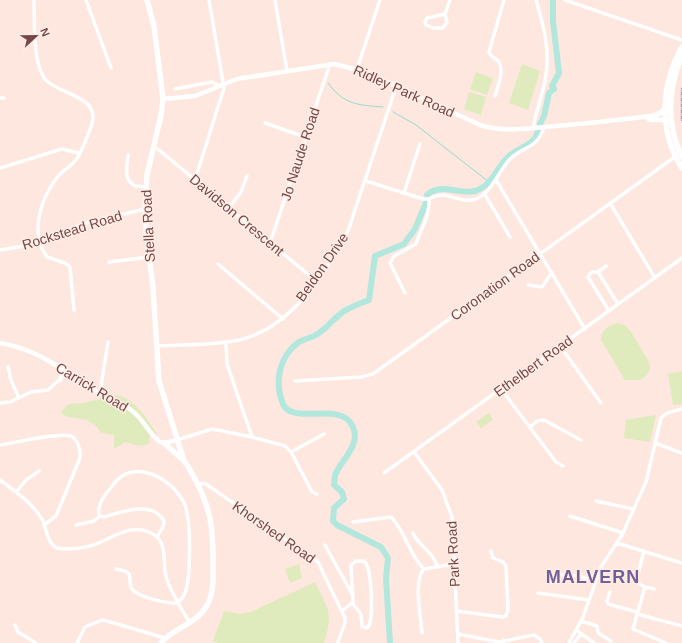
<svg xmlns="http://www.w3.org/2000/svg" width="682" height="643" font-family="Helvetica,sans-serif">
<rect width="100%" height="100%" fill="#fde7de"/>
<path fill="#dfebbd" d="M522,64L540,71L528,110L509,103Z
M476,72L493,78L487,95L470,89Z
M469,92L486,97L481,115L464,109Z
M617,323L625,325L631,332L649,362L650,369L646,376L640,380H625L601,340C601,330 608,326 617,323Z
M682,371V404L673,405L668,374Z
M117,395C136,399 147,419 157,434L149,437L150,443C142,448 135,445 126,442L114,449V435L101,433C88,411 69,423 61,412L69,404L83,403Z
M489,413L493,420L481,428L476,422Z
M656,415L650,442L624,438L626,420Z
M299,564L302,578L290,583L285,569Z
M315,582C328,610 334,611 324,643H218L213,641L224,611L240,614L251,612Z"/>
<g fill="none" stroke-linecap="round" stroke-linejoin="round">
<path stroke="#98dacf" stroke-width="1" d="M328,83C344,105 358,105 383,107
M393,112L416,125L489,182"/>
<path stroke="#b2e7de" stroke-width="6" d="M540,124L544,116L549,93L554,89L552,86L559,73L553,21V0
M427,195C440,182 459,195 475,191C492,186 497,167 509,156C520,147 535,145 538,131
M390,643L386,578L388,558L381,547L337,525L333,521L334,508L344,499L342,492L334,485C335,481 334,476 336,473C342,460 361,444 353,427C342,400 292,426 283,404C274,382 279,356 299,342C304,339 311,338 316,335C327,329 335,316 346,310C353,306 361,303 369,300L375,256L404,244L415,229L426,203"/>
<path stroke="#fff" stroke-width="3.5" d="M34,0C35,21 32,62 45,79C58,95 100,95 92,124C87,136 83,151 75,161C71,166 64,170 59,175C41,197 29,232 47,257L65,263L70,267L74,310
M86,0L111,68
M275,0L287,71
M565,0L682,40
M445,14L447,22L443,28H433L426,25L425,21L427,18Z
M445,14L450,0
M357,69L380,0
M175,89L212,82L219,86
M495,96C498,86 505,70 498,61C495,57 490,57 489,52L504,0
M0,98H4
M265,123L305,137
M533,128C536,110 544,92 546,74C550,48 543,24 536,0
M158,149L316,281
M128,155C127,168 123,179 135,186L146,187
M0,168L62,149L79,153
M195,180L224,88L209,0
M496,180L585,329
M366,181L423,199H429
M404,193L420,144
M484,193L510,237
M429,199C447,189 457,203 473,200C492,195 498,171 510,159C524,145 537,150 544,127
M610,203L655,278
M229,208L241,192L247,176
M270,243L330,64
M0,250L30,245L82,224L145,209
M109,262L149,257
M218,264L283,319
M606,266L598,272L618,304
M598,272H591L588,277L609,311
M528,285L542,287L552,272
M405,293L390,263L394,256L416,244C421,228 430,217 429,199
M226,342L227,364L252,437
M156,346C183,344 212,346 239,340C291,328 324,275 348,231L396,87
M560,346L601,403
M8,367L11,380L19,398
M295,381L361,377L373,374L676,156
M501,389L556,462L563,466
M100,393L108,342
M0,403L10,402L31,392L48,390L68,372
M530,427L537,421L544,420L581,440
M177,440L212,429L252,437L285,446L291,452L312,492L317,494
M655,443L682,453
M0,445C14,443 60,432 71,436C78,439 81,452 80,458L56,516L44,525
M291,452L324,434
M414,452L442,490L452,517L458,643
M384,473L682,258
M0,480C15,491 34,504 43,521C47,530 47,543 57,548C68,550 86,548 96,544C114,537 132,523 151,533C170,542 161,564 167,580C173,595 181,609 190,623
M197,483L206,484L318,562L345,618V623L338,642
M16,492L26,480L39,471
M596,501L633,509
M570,516L623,533
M353,522L391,517C406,532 409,555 424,569L454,564
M76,525L94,521L100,516
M413,533C418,546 434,552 437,566
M617,543L682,563
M325,545L352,594
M644,551L636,582L645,587L633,629L666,643
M116,569L125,571L129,574C131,579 129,585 132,589C137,597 169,604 177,603C181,600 183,598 185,593C191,578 191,521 185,505C174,479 133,456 113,485C106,494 97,503 99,515L104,517C121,512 153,500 164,521L163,527L157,537
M553,574L578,576L595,581
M645,587L654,589
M610,592L607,601L608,604L637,612
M538,593L589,600
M342,611L353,602L351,565L356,561H364C372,566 374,620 368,627L366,628L362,626L361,614L352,603
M456,611L502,617L506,616L508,610L506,566L503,562L493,558L491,551
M637,614L682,626
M581,621L597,626L598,633L611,641
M15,625L18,632L36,643
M576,630L594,643
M422,633C421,618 413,579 424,569
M458,634L499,642L534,635L540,639L542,643
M77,643L85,627L102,620L107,621L165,638
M569,643L583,617L601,567L622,535L646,482L661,418L667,413L682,409
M574,643L581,634"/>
<path stroke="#fff" stroke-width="4.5" d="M163,99L195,96L237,79L334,64L366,72L480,125C505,133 531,128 556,126C590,123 623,120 656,115
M647,118L651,120H669
M0,343C38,349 64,371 96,391C107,397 120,402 131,410C143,418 148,433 160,442L164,443L177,440
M60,380L63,369"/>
<path stroke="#fff" stroke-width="5.5" d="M147,0L154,26L163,99L161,115L147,175L145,209L146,230L153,288L159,381L184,461
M682,47C661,84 658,131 682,168
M682,55C668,89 666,124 682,157
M654,116L662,112L665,108
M164,443L182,459
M161,643C173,628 195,625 206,607C214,595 213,579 213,565C213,530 212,511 195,479C191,472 187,464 182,458"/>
<g stroke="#a69ec6" stroke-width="2.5">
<path id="rail" d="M682,89V120"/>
</g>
<use href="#rail" stroke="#ffede6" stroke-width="1" stroke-dasharray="3" stroke-linecap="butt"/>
</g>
<g text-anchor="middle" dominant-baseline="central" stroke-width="3" stroke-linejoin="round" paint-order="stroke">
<g font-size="14" fill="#754745" stroke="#ffede6">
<text transform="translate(404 91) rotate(24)">Ridley Park Road</text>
<text transform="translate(300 154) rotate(-72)">Jo Naude Road</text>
<text transform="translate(237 215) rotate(40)">Davidson Crescent</text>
<text transform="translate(148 226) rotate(-93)">Stella Road</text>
<text transform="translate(72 230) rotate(-17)">Rockstead Road</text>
<text transform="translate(322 267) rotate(-55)">Beldon Drive</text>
<text transform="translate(495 286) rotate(-36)">Coronation Road</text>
<text transform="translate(533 366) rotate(-36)">Ethelbert Road</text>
<text transform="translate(92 387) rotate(31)">Carrick Road</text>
<text transform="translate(274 532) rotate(35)">Khorshed Road</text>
<text transform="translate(453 554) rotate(-93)">Park Road</text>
</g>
<g font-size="18" font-weight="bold" letter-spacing="1" fill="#736099" stroke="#ffede6">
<text x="593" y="577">MALVERN</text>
</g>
</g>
<g transform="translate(36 36) rotate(68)" stroke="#ffede6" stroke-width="3" paint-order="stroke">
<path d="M0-3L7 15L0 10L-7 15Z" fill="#754745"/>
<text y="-6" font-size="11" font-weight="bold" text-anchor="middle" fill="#754745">N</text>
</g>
</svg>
